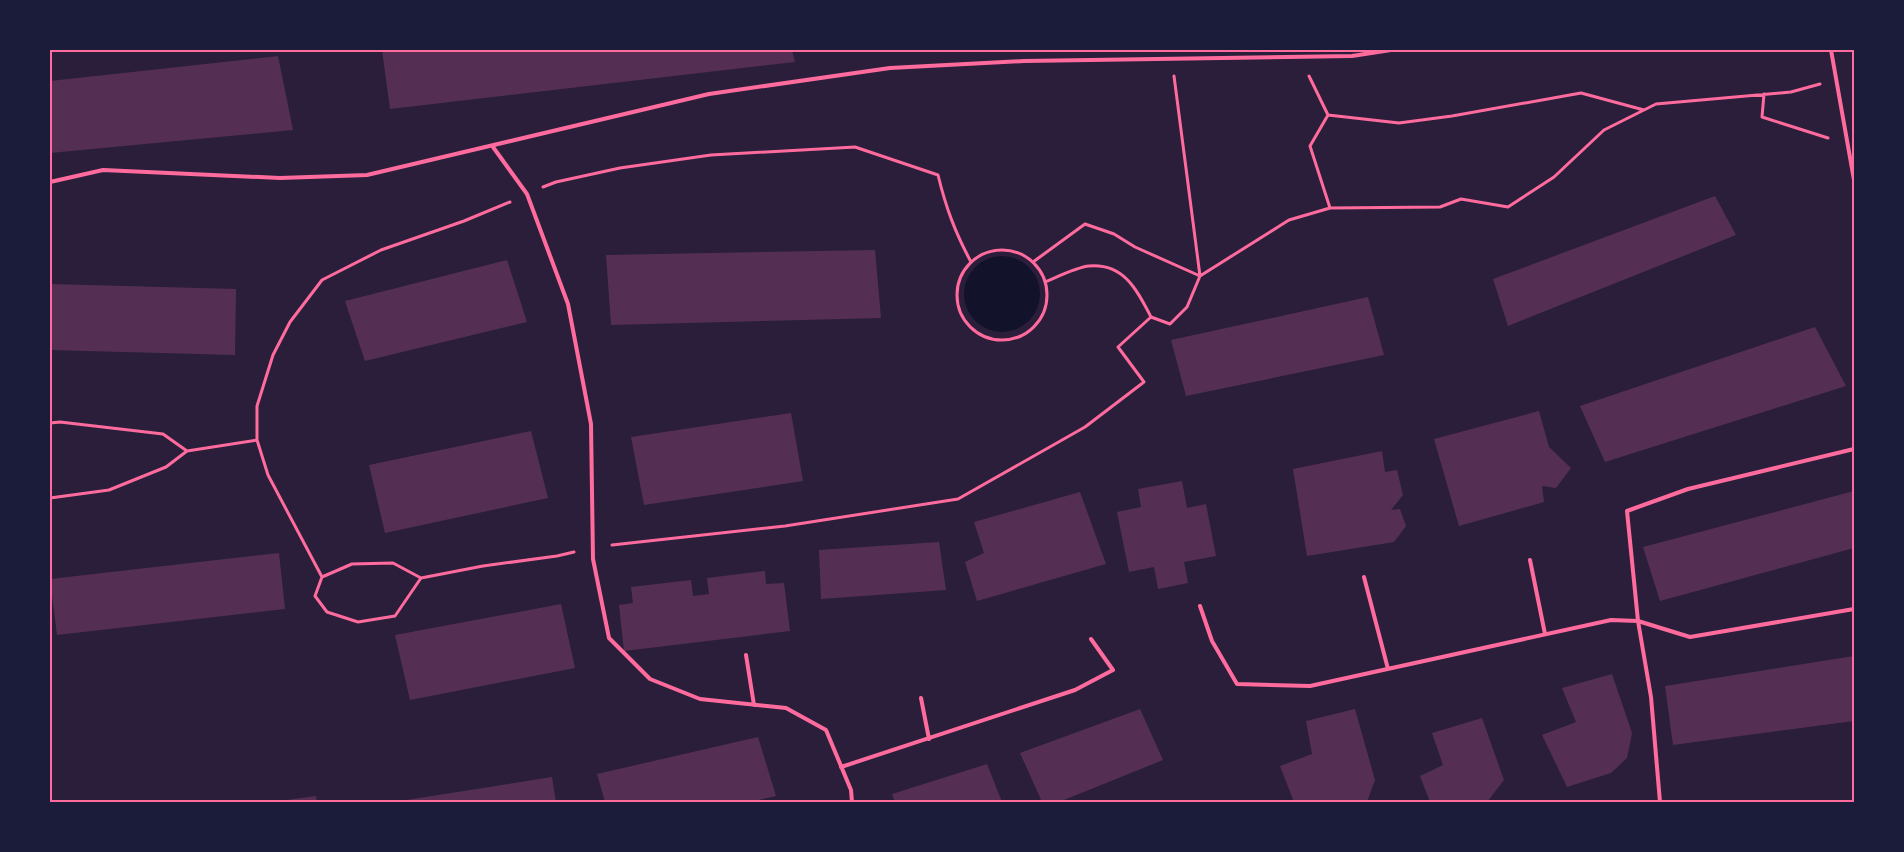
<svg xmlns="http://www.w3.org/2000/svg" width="1904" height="852" font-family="Mulish,sans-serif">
<rect width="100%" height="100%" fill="#1b1b3a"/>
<path fill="#2a1e3b" d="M50,50H1854V802H50Z"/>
<path fill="#12122b" d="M964 294a38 38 0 1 1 76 0a38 38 0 1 1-76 0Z"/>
<path fill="#542f53" d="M382,50H792L795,62L390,109Z
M278,56L293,130L50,153V81Z
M1715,196L1736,235L1508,326L1493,279Z
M875,250L881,318L611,325L606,255Z
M507,260L527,322L365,361L345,301Z
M50,284L236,289L235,355L50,350Z
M1368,297L1384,355L1186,396L1171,340Z
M1815,327L1846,386L1605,462L1580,406Z
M1539,411L1549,447L1571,468L1556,488L1542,486L1544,502L1459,526L1434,439Z
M791,413L803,481L644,505L631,437Z
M531,431L548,498L385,533L369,465Z
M1382,451L1385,472L1397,470L1403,495L1391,510L1400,509L1406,526L1394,542L1307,556L1293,469Z
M1182,481L1187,508L1206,504L1216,556L1184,562L1188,583L1158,589L1154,567L1129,572L1117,512L1141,507L1138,489Z
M1854,491V548L1660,601L1643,547Z
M1080,492L1106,564L977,601L965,562L984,553L974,522Z
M939,542L946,590L821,599L819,550Z
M279,553L285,609L57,635L50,579Z
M765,571L766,584L784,583L790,631L624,651L619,605L633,603L631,587L691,580L693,596L709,594L707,578Z
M561,604L575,668L410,700L395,635Z
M1854,656V721L1673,745L1665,686Z
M1612,674L1632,733L1627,758L1611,773L1567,787L1542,735L1576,722L1562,688Z
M1140,709L1163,760L1059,802H1042L1020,753Z
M1355,709L1375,780L1367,802H1294L1280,766L1312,754L1306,721Z
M1482,718L1504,780L1487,802H1430L1420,776L1443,765L1432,733Z
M758,737L776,796L750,802H605L597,774Z
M987,764L1002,802H895L892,794Z
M552,777L556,802H400V801Z
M316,796L317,802H279V801Z"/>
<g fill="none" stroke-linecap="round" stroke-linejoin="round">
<path stroke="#ff6b9d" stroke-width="3" d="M1309,76L1328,115L1310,146L1330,208
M1764,94L1762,117L1828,138
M1328,115L1399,123L1452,116L1581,93L1644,110
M543,187L556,182L620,168L711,155L855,147L938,175C946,208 955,232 971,262
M510,202L464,221L381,250L322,280L290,322L273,355L257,406V440L268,475L322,577L352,564L393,563L421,578L483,566L557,556L574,552
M957 295a45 45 0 1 1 90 0a45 45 0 1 1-90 0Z
M1033,262L1085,224L1114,234L1135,247L1200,276L1174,76
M1045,282C1057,277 1077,267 1089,266C1124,263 1137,290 1151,317L1170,324L1187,307L1200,276L1289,220L1330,208L1440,207L1461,199L1508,207L1554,177L1604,130L1656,104L1791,92L1820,84
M50,423L60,422L163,434L187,451L166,467L109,490L50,498
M187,451L257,440
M612,545L785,526L958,499L1085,427L1144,382L1118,347L1151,317
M322,577L315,596L327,612L358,622L395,616L421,578"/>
<path stroke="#ff6b9d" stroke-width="4" d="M1831,50L1854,180
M493,147L527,194L568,304L591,424L593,559L609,638L650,679L700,699L786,708L826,730L851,790L852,802
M50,182L103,170L280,178L367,175L709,94L890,68L1024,61L1352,56L1391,50
M1854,449L1688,489L1627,511L1638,621L1690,637L1854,609
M1530,560L1545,634
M1364,577L1388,669
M1200,606L1212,641L1237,684L1310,686L1611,620L1638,621L1651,697L1660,802
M746,655L754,705
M921,698L929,739
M841,767L1075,690L1113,670L1091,639"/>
</g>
<rect width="1904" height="852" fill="none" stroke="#1b1b3a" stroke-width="102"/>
<rect x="51" y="51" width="1802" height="750" fill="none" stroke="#ff6b9d" stroke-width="2"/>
</svg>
